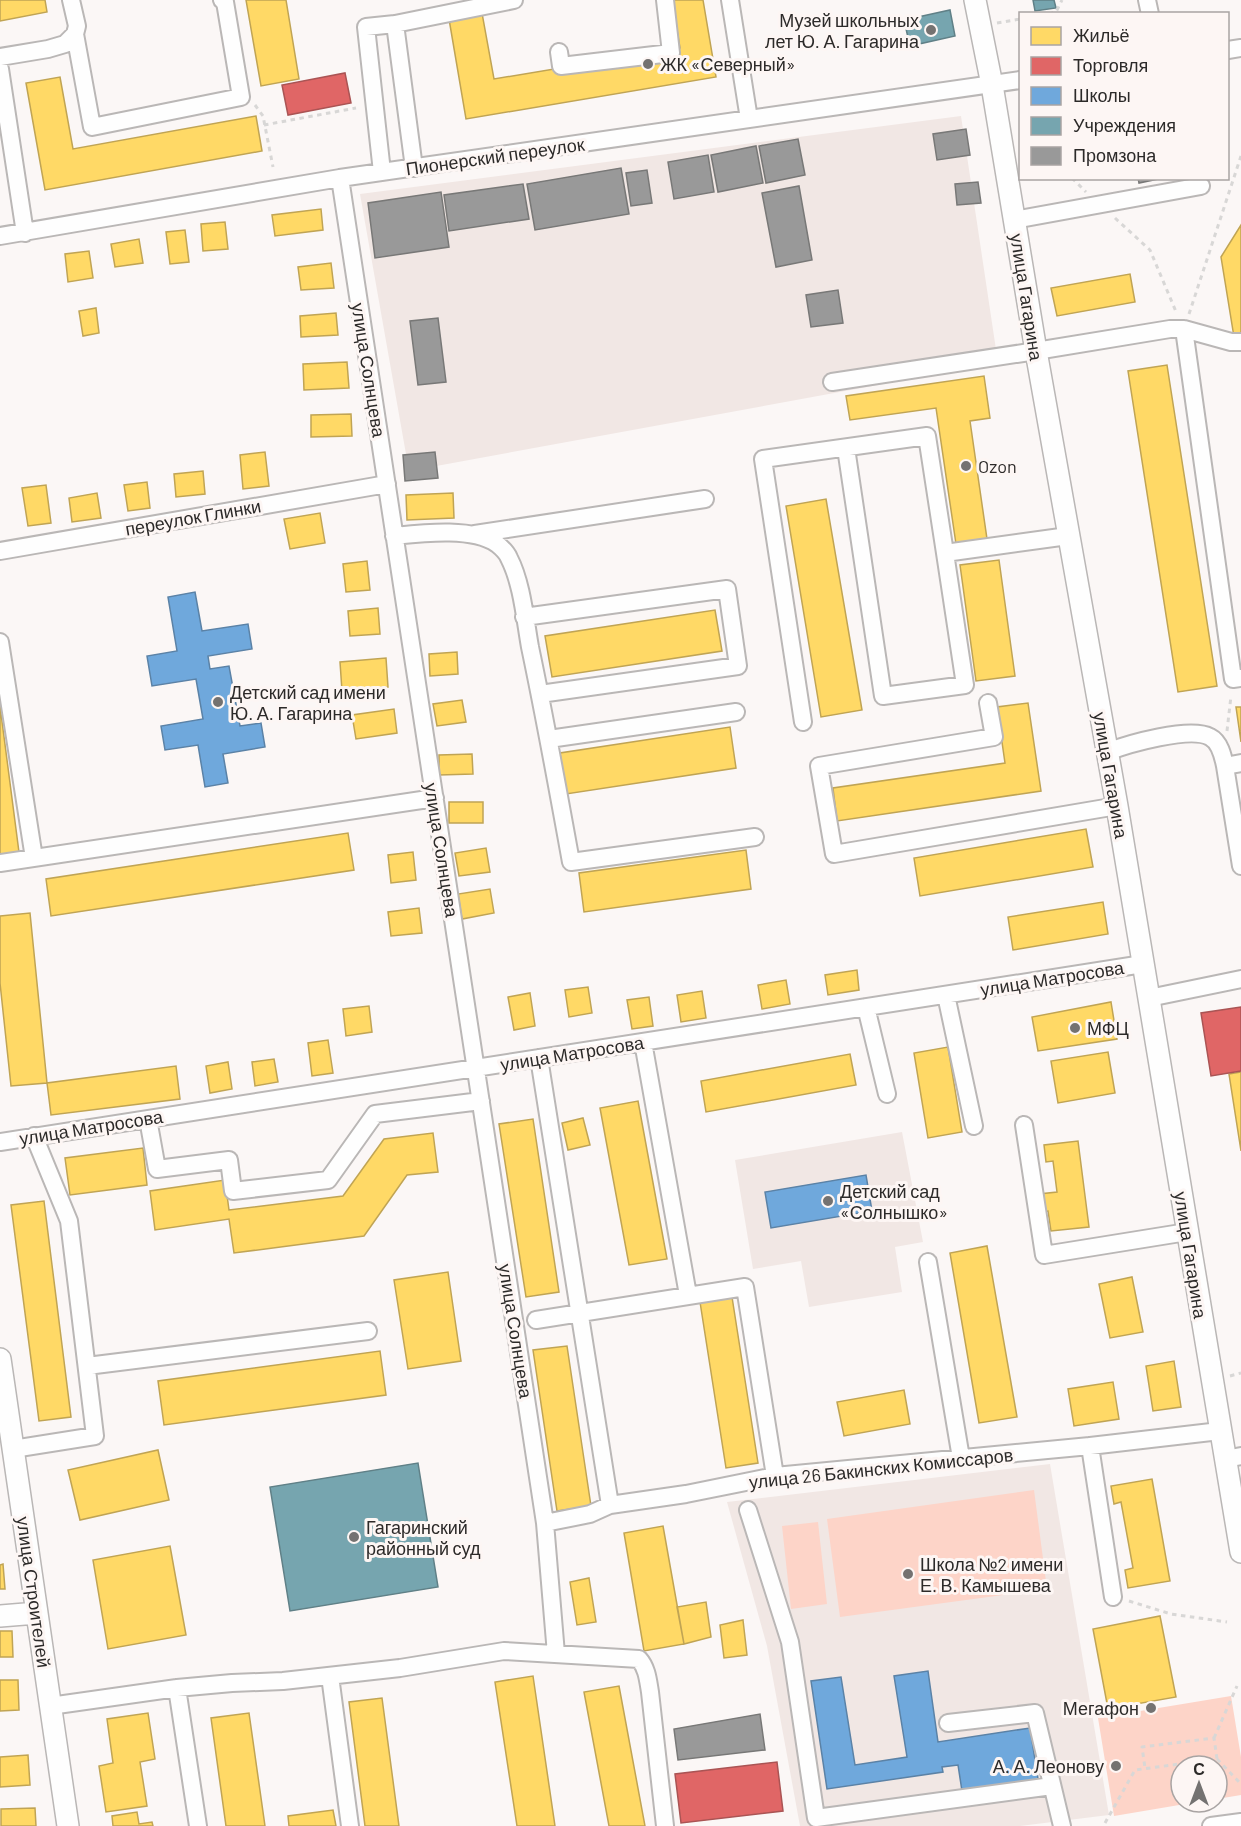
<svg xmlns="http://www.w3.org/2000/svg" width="1241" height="1826" font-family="Barlow,sans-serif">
<rect width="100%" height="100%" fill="#fbf7f6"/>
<path fill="#f1e7e4" d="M961,116L998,363L409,471L360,194Z
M902,1132L923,1242L895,1247L902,1292L809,1307L801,1261L753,1269L735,1160Z
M1050,1464L1109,1815L1020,1826H800L767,1646L727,1502Z"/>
<path fill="#fdd4c8" d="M1034,1490L1047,1589L840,1617L827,1519Z
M818,1522L827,1604L791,1609L782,1526Z
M1231,1696L1241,1757V1795L1217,1799V1766H1181V1802H1197L1114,1816L1098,1718Z"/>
<path fill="#ffd966" stroke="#c0a454" stroke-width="1.5" d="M0,0H45L47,12L0,21Z
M246,0H286L299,79L261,86Z
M672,0H703L716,77L466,119L449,19L482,13L494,79L680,48Z
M60,77L73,149L256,116L262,151L45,190L26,83Z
M321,209L323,230L275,236L272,215Z
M225,222L228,249L203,251L201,224Z
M1241,225V336L1234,337L1221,257Z
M185,230L189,262L170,264L166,232Z
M139,239L143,263L115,267L111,244Z
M89,251L93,278L68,282L65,254Z
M331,263L334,288L301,290L298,267Z
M1130,274L1135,302L1057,316L1051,288Z
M96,308L99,333L83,336L79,311Z
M336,313L338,335L301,337L300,316Z
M347,362L349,388L304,390L303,364Z
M1167,365L1217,686L1178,692L1128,371Z
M984,376L990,418L970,421L987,539L956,544L936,408L850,420L846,396Z
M351,414L352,436L311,437V415Z
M265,452L269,486L243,489L240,455Z
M203,471L205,494L176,497L174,474Z
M147,482L150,508L128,511L124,485Z
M46,485L51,523L28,526L22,488Z
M97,493L101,518L72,522L69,498Z
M453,493L454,518L407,520L406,495Z
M826,499L862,710L821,717L786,506Z
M320,513L325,543L290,549L284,519Z
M999,560L1015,676L976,681L960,565Z
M367,561L370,590L346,592L343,564Z
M378,608L380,634L350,636L348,611Z
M715,610L722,651L552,677L545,636Z
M457,652L458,674L430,676L429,654Z
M386,658L388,687L342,691L340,662Z
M462,700L466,722L437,726L433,704Z
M1028,703L1041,791L837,821L833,788L1005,763L997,707Z
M0,706L20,860L0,862Z
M1236,707H1241V742Z
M394,709L397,733L356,739L352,715Z
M730,727L736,768L566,794L560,753Z
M472,754L473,774L439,775V755Z
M449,802H483V823H449Z
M1086,829L1093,867L920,896L914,858Z
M348,833L354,870L51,916L46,879Z
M486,848L490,872L459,876L455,853Z
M746,850L751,889L584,912L579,873Z
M413,852L416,880L391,883L388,855Z
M490,889L494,913L462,919L458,894Z
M1103,902L1108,934L1013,950L1008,917Z
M419,908L422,933L391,936L388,912Z
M30,913L47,1083L11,1086L0,983V916Z
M857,970L859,990L828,995L825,975Z
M786,980L790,1004L762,1009L758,985Z
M588,987L592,1013L569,1017L565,990Z
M702,991L706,1018L681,1022L677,995Z
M530,993L535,1026L514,1030L508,997Z
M649,997L653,1026L632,1029L627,1000Z
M1111,1002L1117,1039L1038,1051L1032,1017Z
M369,1006L372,1032L346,1036L343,1009Z
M328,1040L333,1073L312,1076L308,1043Z
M948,1047L962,1132L928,1138L914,1053Z
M1108,1052L1115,1093L1058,1103L1051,1061Z
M850,1054L856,1085L706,1112L701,1081Z
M274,1059L278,1082L255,1086L252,1062Z
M228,1062L232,1089L210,1093L206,1066Z
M176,1066L180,1099L51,1115L47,1083Z
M1241,1072V1151L1229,1074Z
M638,1101L667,1259L629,1265L600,1108Z
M583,1118L590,1145L568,1150L562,1123Z
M533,1119L559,1292L526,1297L499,1124Z
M433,1133L438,1172L407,1175L364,1236L234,1253L229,1219L155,1230L150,1191L225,1180L229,1210L343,1196L384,1139Z
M1078,1141L1089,1227L1051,1231L1048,1211L1041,1212L1039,1194L1057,1192L1053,1161L1046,1162L1044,1145Z
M143,1148L147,1185L70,1195L65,1158Z
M44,1201L71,1417L39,1421L11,1205Z
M987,1246L1017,1417L979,1423L950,1253Z
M448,1272L461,1361L408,1369L394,1280Z
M1132,1277L1143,1332L1110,1338L1099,1284Z
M732,1297L758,1463L726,1468L700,1302Z
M567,1346L591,1506L557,1511L533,1350Z
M380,1351L386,1395L164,1425L158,1381Z
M1174,1361L1181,1407L1153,1411L1146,1366Z
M1113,1382L1119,1419L1074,1426L1068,1389Z
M904,1390L910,1424L844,1436L837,1402Z
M158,1450L169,1500L80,1520L68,1470Z
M1152,1479L1170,1581L1128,1588L1125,1570L1133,1568L1121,1502L1114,1504L1111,1486Z
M663,1526L684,1644L644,1651L624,1533Z
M170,1546L186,1635L108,1649L93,1560Z
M3,1564L5,1589H0V1565Z
M589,1578L596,1622L577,1625L570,1582Z
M706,1602L711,1637L684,1644L677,1607Z
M1160,1616L1176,1697L1108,1709L1093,1629Z
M743,1620L747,1655L724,1658L720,1625Z
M0,1631H12L13,1657H0Z
M533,1676L555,1826H517L495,1682Z
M0,1680H18L19,1710L0,1711Z
M619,1686L645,1826H609L584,1692Z
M382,1698L399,1826H365L349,1702Z
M148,1713L155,1759L140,1762L147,1806L106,1812L99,1766L113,1763L107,1719Z
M249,1713L265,1826H226L211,1718Z
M28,1755L30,1785L0,1787V1757Z
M35,1808L36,1826H1V1809Z
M333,1810L336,1826H289L288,1816Z
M137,1812L139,1824L152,1822L153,1826H113L112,1816Z"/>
<path fill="#e06666" stroke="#aa5454" stroke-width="1.5" d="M345,73L351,103L288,115L282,85Z
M1241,1007V1071L1211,1076L1201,1013Z
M777,1762L783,1811L681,1823L675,1774Z"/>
<path fill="#6fa8dc" stroke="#5b82a6" stroke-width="1.5" d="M195,592L202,631L248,624L252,649L208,656L210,669L229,666L240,726L261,723L265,747L223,754L228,783L205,787L198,745L165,750L161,726L203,719L196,679L152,686L147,656L177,651L168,597Z
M866,1175L872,1211L771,1228L765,1192Z
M928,1671L938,1742L1030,1728L1038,1779L962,1791L958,1765L942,1767L943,1772L827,1789L811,1681L841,1677L855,1765L907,1757L894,1676Z"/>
<path fill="#76a5af" stroke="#608087" stroke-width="1.5" d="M1033,0H1054L1056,8L1035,11Z
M950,10L955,36L910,46L904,20Z
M418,1463L438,1587L290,1611L270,1487Z"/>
<path fill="#999" stroke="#787877" stroke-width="1.5" d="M966,129L970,155L937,160L933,134Z
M798,139L805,175L766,183L759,146Z
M756,146L763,183L718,192L711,155Z
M708,155L714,192L674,199L668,162Z
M621,168L629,214L535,230L527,184Z
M647,170L652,203L631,206L626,173Z
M1138,178H1163L1139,183Z
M978,182L981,203L957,205L955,184Z
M523,184L529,219L449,231L444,195Z
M799,186L812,260L776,267L762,193Z
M441,192L449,247L375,258L368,203Z
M838,290L843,323L811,327L806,295Z
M438,318L446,382L418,385L410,321Z
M435,452L438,478L405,481L403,455Z
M760,1714L765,1750L678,1760L674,1729Z"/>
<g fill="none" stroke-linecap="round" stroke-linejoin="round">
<g stroke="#bab7b6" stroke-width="20">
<path id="minor" d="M71,0L77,26L75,34L92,127L241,97L225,2L222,0
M730,0L749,119
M1147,0L1150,14
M395,24L414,168
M1228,50L1241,48
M559,52L561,66L671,53L665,0
M0,57L48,49L65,44L75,34
M0,69L25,233
M382,172L366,27L395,24L514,0
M340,178L545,1523L556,1654
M1014,220L1201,186
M0,236L340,178L1020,80
M1184,329L1233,679L1241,678
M832,382L1036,351L1170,329H1184L1231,342H1241
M846,448L883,696L965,685L945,553L1068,536
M475,534L705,499
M394,536C423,533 473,527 497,544C502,548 507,553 509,558C522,583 525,619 530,647C545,718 558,790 571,862L755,837
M0,551L387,484
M524,617L727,589L738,666L540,694
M0,642L34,858
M988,703L994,737L819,766L834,854L1117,806
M803,722L763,459L927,436L945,553
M549,739L736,712
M1107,752C1128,744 1190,726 1210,737C1220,742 1223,756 1225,766L1241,866
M1225,766L1241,763
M0,863L435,798
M946,995L974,1126
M1149,998L1241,979
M866,1007L887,1094
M643,1042L688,1295
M539,1058L610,1505
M148,1119L157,1169L229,1160L233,1191L328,1180L375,1114L481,1101
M1024,1125L1044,1255L1187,1232
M0,1142L1143,964
M928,1262L961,1458
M536,1320L745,1287L775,1476
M87,1366L368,1331
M1090,1446L1113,1597
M13,1449L95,1436L69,1221L34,1136
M1225,1459L1241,1456
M748,1510L790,1642L816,1818L1052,1786
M545,1523L590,1514L610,1505L686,1494L775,1476L1090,1446L1220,1431
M330,1676L350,1826
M177,1688L198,1826
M50,1706L177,1688L232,1683L283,1681L400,1668L504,1651L639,1659C647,1668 648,1680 650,1692L665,1826
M948,1723L1035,1713L1062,1826
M1211,1826L1241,1822"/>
</g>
<g stroke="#bab7b6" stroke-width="24">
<path id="major" d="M975,0L992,85L1036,351L1117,806L1241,1552
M0,1359L68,1826
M0,1616L37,1613"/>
</g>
<path stroke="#d8d7d6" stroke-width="3" stroke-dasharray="4.5 4.5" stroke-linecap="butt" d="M1049,14L1056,12L1062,0
M997,23L1020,19
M255,105L263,116L273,167
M264,125L356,108
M1072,178L1086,192
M1115,218L1150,250L1177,314
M1189,314L1241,156
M1227,731L1231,696
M1230,1376L1241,1373
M1129,1601L1171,1614L1227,1622
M1214,1738L1237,1686
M1217,1759L1241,1784
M1105,1823L1135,1770L1217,1759L1214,1738L1142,1747L1145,1768"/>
<use href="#minor" stroke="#fefefe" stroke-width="16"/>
<use href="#major" stroke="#fefefe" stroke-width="21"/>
</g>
<g fill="#747271" stroke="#fdf6f4" stroke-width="2">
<circle cx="931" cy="30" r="6"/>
<circle cx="648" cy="64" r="6"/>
<circle cx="966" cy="466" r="6"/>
<circle cx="218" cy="702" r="6"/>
<circle cx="1075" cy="1028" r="6"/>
<circle cx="828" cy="1201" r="6"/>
<circle cx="354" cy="1537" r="6"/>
<circle cx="908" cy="1574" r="6"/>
<circle cx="1151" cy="1708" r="6"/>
<circle cx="1116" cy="1766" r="6"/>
</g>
<g text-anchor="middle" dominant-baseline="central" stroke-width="6" stroke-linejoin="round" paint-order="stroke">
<g font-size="18" fill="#2c2a29" stroke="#fdf6f4" text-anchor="start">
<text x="919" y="20" text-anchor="end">Музей школьных<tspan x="919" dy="21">лет Ю. А. Гагарина</tspan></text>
<text x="660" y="64">ЖК «Северный»</text>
<text x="978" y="466">Ozon</text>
<text x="230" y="692">Детский сад имени<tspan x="230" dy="21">Ю. А. Гагарина</tspan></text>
<text x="1087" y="1028">МФЦ</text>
<text x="840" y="1191">Детский сад<tspan x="840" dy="21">«Солнышко»</tspan></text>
<text x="366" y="1527">Гагаринский<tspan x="366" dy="21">районный суд</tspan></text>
<text x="920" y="1564">Школа №2 имени<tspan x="920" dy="21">Е. В. Камышева</tspan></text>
<text x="1139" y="1708" text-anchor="end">Мегафон</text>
<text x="1104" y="1766" text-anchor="end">А. А. Леонову</text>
</g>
<g font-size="18" fill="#2c2a29" stroke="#fdf6f4">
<text transform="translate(495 156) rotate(-8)">Пионерский переулок</text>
<text transform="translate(1027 297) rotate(81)">улица Гагарина</text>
<text transform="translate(369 370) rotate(81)">улица Солнцева</text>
<text transform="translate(193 517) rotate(-10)">переулок Глинки</text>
<text transform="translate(1111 775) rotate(80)">улица Гагарина</text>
<text transform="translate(442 850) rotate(81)">улица Солнцева</text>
<text transform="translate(1052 978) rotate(-9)">улица Матросова</text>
<text transform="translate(572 1053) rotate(-9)">улица Матросова</text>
<text transform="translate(91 1127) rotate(-9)">улица Матросова</text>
<text transform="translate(1191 1255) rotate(81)">улица Гагарина</text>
<text transform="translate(516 1331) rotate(81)">улица Солнцева</text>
<text transform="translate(881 1468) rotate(-6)">улица 26 Бакинских Комиссаров</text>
<text transform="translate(34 1592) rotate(82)">улица Строителей</text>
</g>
</g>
<rect x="1019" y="12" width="210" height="168" fill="#fdf6f4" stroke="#a9a4a3" stroke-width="1.5"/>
<rect x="1031" y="27" width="30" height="18" fill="#ffd966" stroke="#a9a4a3" stroke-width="1.5"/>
<text x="1073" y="42" font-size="18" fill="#2c2a29">Жильё</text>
<rect x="1031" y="57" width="30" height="18" fill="#e06666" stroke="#a9a4a3" stroke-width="1.5"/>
<text x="1073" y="72" font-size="18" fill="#2c2a29">Торговля</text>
<rect x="1031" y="87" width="30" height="18" fill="#6fa8dc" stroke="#a9a4a3" stroke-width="1.5"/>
<text x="1073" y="102" font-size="18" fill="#2c2a29">Школы</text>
<rect x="1031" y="117" width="30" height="18" fill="#76a5af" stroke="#a9a4a3" stroke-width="1.5"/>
<text x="1073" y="132" font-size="18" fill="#2c2a29">Учреждения</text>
<rect x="1031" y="147" width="30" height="18" fill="#999999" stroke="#a9a4a3" stroke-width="1.5"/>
<text x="1073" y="162" font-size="18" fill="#2c2a29">Промзона</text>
<g transform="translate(1199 1784)"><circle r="28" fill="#fdf6f4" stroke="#a9a4a3" stroke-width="1.5"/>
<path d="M0-4.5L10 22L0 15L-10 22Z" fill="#747271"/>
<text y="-9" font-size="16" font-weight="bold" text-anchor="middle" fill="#2c2a29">С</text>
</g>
</svg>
